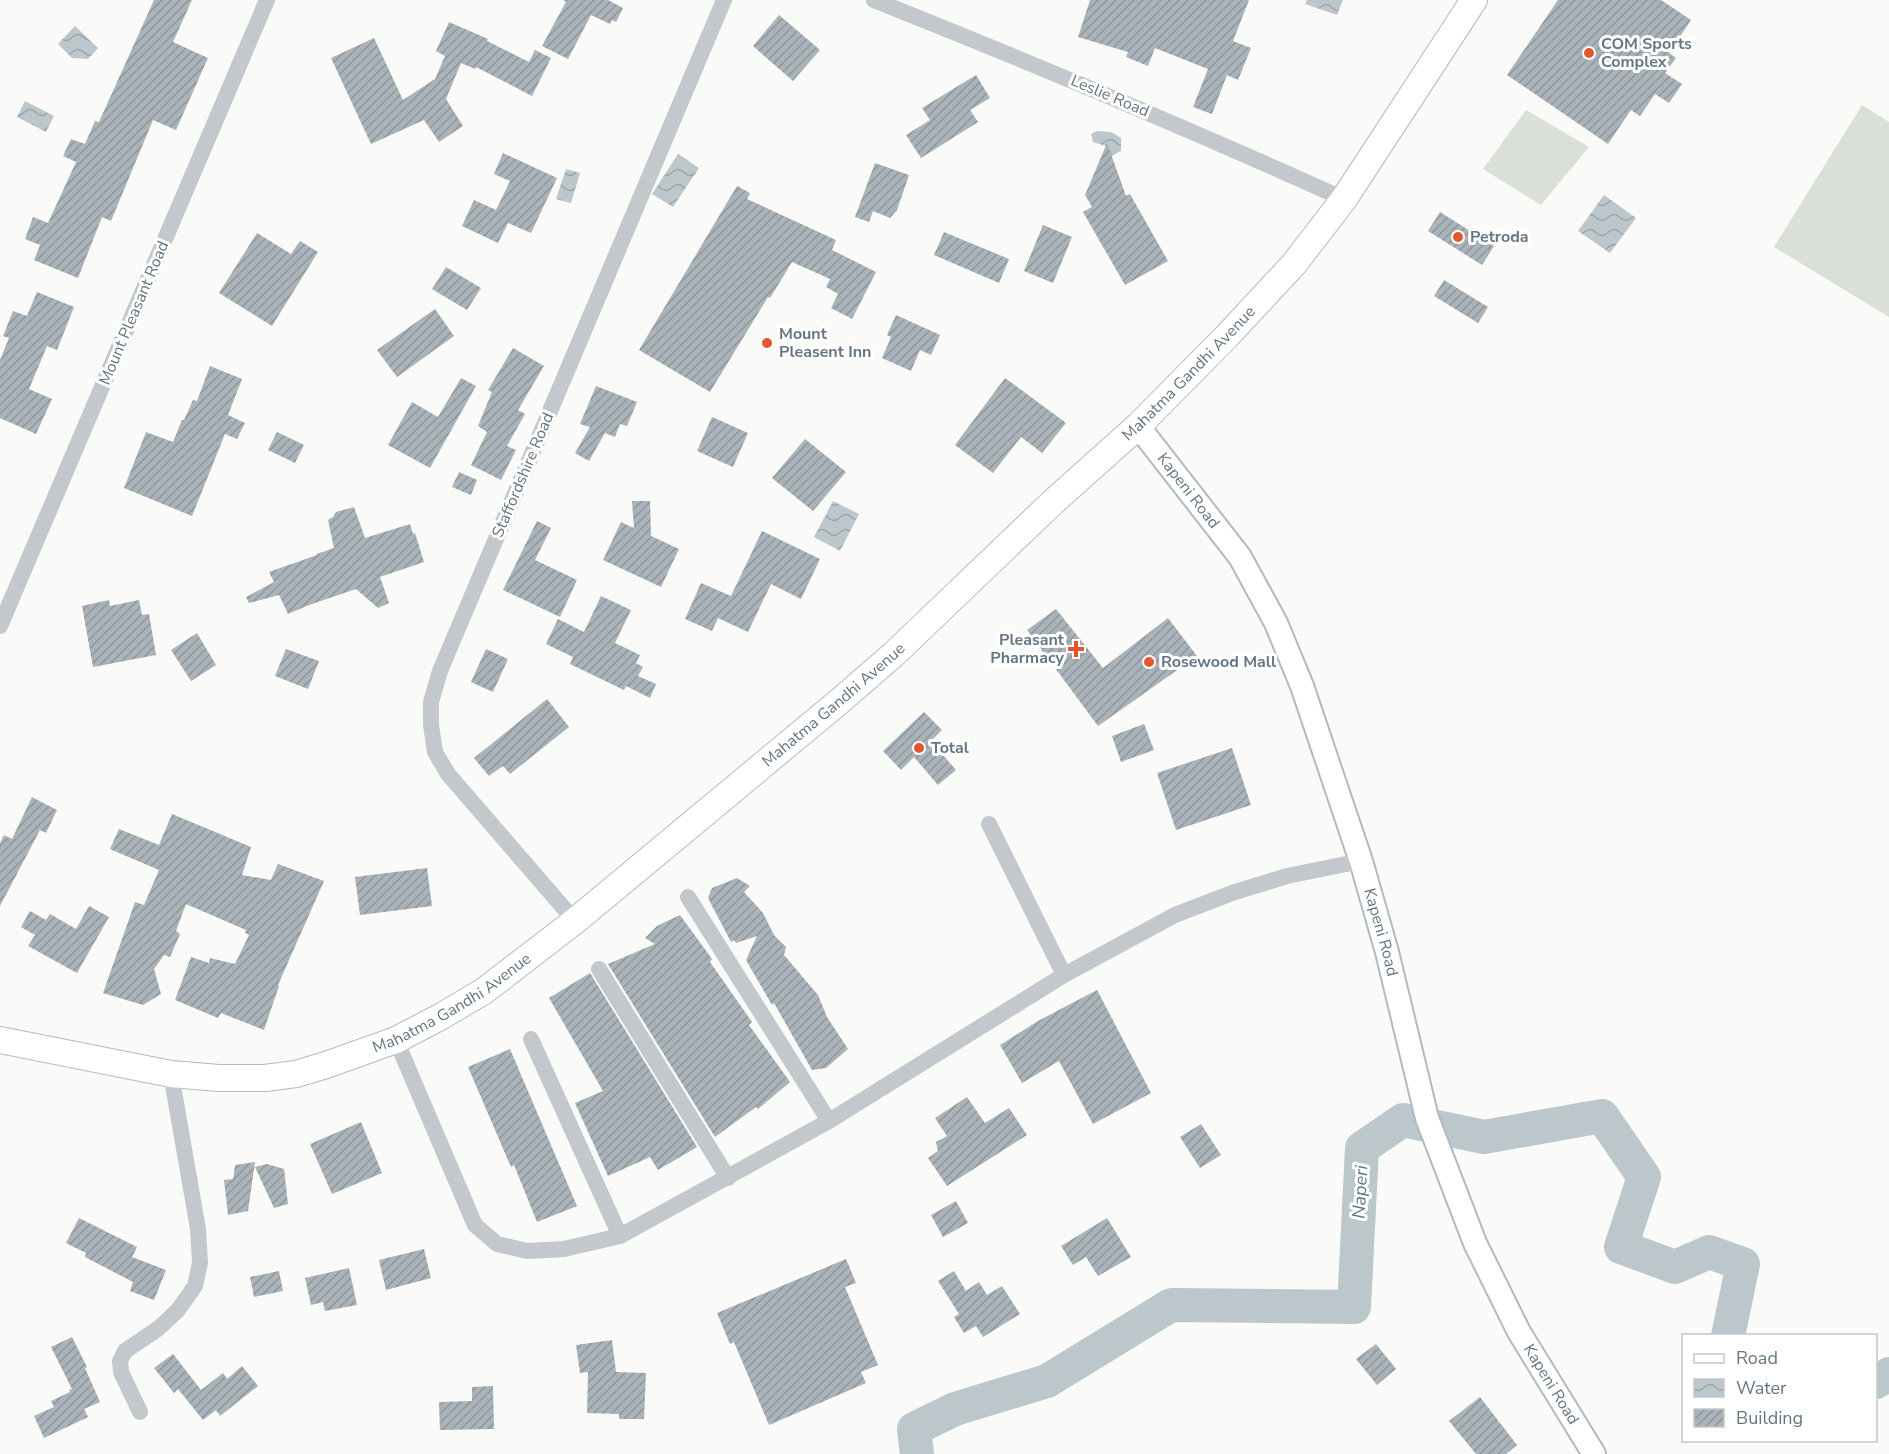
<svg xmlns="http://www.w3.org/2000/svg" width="1889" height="1454" font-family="'Nunito Sans',sans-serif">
<defs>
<pattern id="water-waves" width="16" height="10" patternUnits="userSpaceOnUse" patternTransform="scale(1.5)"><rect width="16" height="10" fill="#bbc7cb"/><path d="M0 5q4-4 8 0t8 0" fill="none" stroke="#9ca6aa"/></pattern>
<pattern id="building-hatch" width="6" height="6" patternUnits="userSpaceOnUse" patternTransform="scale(1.5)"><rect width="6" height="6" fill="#aab3b9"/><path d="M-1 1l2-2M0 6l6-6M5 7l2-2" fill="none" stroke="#8e969c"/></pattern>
</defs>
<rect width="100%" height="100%" fill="#fafaf8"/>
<path fill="#dadfd7" d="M1862,105L1889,122V317L1774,247Z
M1526,110L1589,147L1541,205L1483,169Z"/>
<path fill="url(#water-waves)" d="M1307,0H1343L1337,15L1305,4Z
M75,26L98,48L88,59L72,58L58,44Z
M25,101L54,116L46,132L17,117Z
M1097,131L1111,132L1121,138V151L1111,156L1106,146L1093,142L1091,134Z
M678,154L699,168L673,207L652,194Z
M566,169L580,173L571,203L556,199Z
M1604,195L1636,218L1610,253L1578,231Z
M833,501L859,514L840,551L814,537Z"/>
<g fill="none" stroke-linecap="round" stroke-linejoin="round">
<path stroke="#bbc7cb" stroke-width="34" d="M1876,1382L1889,1374
M917,1454L914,1429L955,1409L1047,1381L1171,1305L1354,1307L1362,1148L1403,1120L1484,1137L1602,1116L1644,1177L1621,1247L1675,1267L1709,1252L1743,1264L1728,1336"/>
</g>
<path fill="url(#building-hatch)" d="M154,0H192L173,42L208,58L176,130L153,120L111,221L102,217L78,278L34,260L40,245L25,239L33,217L48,223L76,162L63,156L71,139L85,144L95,121L99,122Z
M563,0H608L623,8L616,22L612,20L610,24L591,15L568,59L542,46L566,2Z
M1090,0H1249L1233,41L1251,48L1238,80L1227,75L1212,114L1193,107L1208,69L1155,48L1148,66L1126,57L1128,52L1078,37Z
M1558,0H1661L1691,20L1669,53L1676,58L1665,73L1682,84L1669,103L1655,94L1640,116L1631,110L1608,144L1507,75Z
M779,15L820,50L793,81L753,46Z
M449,22L488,39L487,41L529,62L535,50L551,58L532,96L476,67L475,69L461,63L446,99L463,126L439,142L424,120L371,144L331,58L374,38L403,100L435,79L445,56L436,51Z
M976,75L990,98L970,110L978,122L921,158L906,135L930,120L922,108Z
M1107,143L1126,196L1130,194L1168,261L1125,285L1083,212L1092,207L1085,195Z
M503,153L557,178L531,233L508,223L498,243L462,226L474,200L496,210L510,181L494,174Z
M875,163L909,175L897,210L890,218L873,211L869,222L855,217Z
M737,186L750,193L747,199L836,240L832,250L876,272L852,319L831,308L838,294L826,287L830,279L792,262L770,298L768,297L710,392L639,350Z
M1440,212L1494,246L1482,265L1428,231Z
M1043,225L1072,237L1053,283L1024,271Z
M944,232L1009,259L999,283L934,255Z
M257,233L291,254L300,241L318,252L272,326L219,293Z
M446,267L481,288L467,310L432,289Z
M1444,280L1488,307L1478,323L1434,296Z
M37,292L74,307L57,350L47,346L29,389L52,399L36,434L0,418V360L9,338L3,336L13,311L27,316Z
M435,309L454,336L397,377L377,350Z
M896,315L940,335L931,355L920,350L911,371L882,358L891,337L887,335Z
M513,348L544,366L518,410L525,414L507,446L516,450L501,480L471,465L487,432L478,426L492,392L488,390Z
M210,366L242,379L228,415L245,423L237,439L225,434L192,516L124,488L146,432L173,442L182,420H184L193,400L197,401Z
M461,378L476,386L430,468L388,445L412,402L438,417Z
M1005,378L1066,423L1042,453L1021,437L993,473L955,445Z
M596,386L637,402L627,426L620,424L615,437L605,433L589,461L575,453L590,427L580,424Z
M712,417L748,433L733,467L697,451Z
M277,432L304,445L295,463L268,450Z
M805,439L846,472L813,511L772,478Z
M459,472L477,480L471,495L452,487Z
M632,501H650L651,536L679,549L661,587L603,560L621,522L634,528Z
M354,507L365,538L410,524L413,534L415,533L424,562L380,577L389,603L378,608L356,589L309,605L288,614L279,595L249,603L246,597L274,582L269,572L317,555V554L334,548L328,520L333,517L336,512Z
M537,521L551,528L535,560L577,580L560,617L503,590Z
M762,531L820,559L801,599L771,584L748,632L718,618L712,631L685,619L701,583L731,596Z
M601,596L631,610L615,643L640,655L636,663L643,667L638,676L656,684L650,698L626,686L624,690L570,664L573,657L546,644L558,619L584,632Z
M109,600L110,606L139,600L142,615L149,614L156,655L93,667L82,606Z
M1056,609L1103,668L1168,618L1197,656L1098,726L1027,630Z
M197,633L216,665L191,681L171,650Z
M286,649L319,661L308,689L275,676Z
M486,649L508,659L493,692L471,682Z
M547,699L569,727L510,774L503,766L489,776L474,758Z
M924,712L942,730L931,741L956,770L938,785L914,757L901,770L883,751Z
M1144,724L1154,750L1121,762L1112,736Z
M1232,748L1251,805L1176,830L1157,773Z
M32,797L57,810L46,833L40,830L0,906V843L4,835L12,839Z
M172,814L251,847L242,875L271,880L278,864L324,881L278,985L279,986L264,1030L221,1013L218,1018L175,1000L191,957L209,963L210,958L235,964L249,935L245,933L246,930L186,904L176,931L180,934L170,957L164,955L154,969L161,994L143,1005L103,993L135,902L144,905L159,870L110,849L119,829L159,845Z
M427,868L432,906L360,915L355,877Z
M737,878L750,886L744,892L763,913L774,935L786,947L784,955L818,995L827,1017L848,1049L826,1068L812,1070L774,1003L772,1005L746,960L757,936L736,943L734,940L731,942L708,898L712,888Z
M89,906L109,917L77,973L28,946L35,935L21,927L30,911L46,920L50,914L76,929Z
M680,915L712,959L710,962L752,1022L749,1025L790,1082L758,1109L756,1107L715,1137L608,964L655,944L645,938L657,926Z
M590,973L697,1147L658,1170L650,1157L608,1176L575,1103L603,1091L549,998Z
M1097,990L1151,1093L1093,1124L1059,1061L1022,1083L1000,1045L1038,1021Z
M510,1049L577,1206L537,1222L514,1165L511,1167L468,1067Z
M967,1097L985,1123L1009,1108L1027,1135L947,1186L928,1158L938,1151L936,1142L947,1136L935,1118Z
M361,1122L382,1173L332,1194L310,1144Z
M1201,1124L1221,1155L1200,1168L1180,1137Z
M255,1162L248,1211L228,1215L224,1180L233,1179L235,1165Z
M267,1164L284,1169L288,1204L274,1208L255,1167Z
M956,1201L968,1223L943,1237L931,1215Z
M79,1218L137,1247L132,1257L166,1270L154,1300L130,1291L133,1282L85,1257L86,1253L66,1243Z
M1107,1218L1131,1257L1098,1276L1086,1257L1073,1265L1061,1246Z
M424,1249L431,1278L386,1290L379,1260Z
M846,1259L856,1283L845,1287L878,1365L861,1372L866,1383L769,1425L734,1342L730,1344L717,1313Z
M349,1268L357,1305L325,1311L323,1302L311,1305L305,1278Z
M279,1271L283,1291L254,1297L250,1277Z
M954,1271L966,1291L979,1282L987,1295L1002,1286L1020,1314L983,1337L976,1326L964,1333L954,1317L959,1314L938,1281Z
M72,1337L87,1367L85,1368L100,1402L84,1409L88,1417L44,1438L34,1416L54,1407L51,1401L70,1392L69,1390L72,1389L51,1347Z
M612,1340L616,1372L646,1373L644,1419H619V1414L587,1413L588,1372L580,1373L576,1345Z
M1376,1344L1396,1369L1377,1385L1356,1359Z
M173,1354L201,1390L223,1373L227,1379L242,1366L258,1386L220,1416L216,1410L203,1420L178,1389L174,1393L154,1368Z
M493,1386L494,1429L440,1430L439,1402L472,1401V1387Z
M1480,1397L1517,1445L1506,1454H1476L1449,1421Z"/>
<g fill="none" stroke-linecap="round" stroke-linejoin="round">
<g stroke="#b3babf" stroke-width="26">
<g id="secondary">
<path id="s1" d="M1138,426L1240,557L1276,623L1302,686L1361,861L1387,952L1427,1118L1475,1243L1519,1332L1594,1454"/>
</g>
</g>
<g stroke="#b5babe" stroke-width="28">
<g id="primary">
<path id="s2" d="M0,1040L171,1074L219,1078H265L296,1074L326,1065L396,1040L440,1017L484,991L575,921L841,700L895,653L1053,502L1138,426L1227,336L1294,264L1344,199L1474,0"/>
</g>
</g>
<path stroke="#c3c8cc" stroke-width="16" d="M874,0C1032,63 1189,129 1344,199
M0,626L267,0
M989,824L1064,975
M688,897L829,1121
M575,921L448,774L435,752L431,725V702L440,671L724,0
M599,969L728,1178
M531,1039L620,1236
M396,1040L475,1225L497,1244L527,1251L564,1249L620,1236L829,1121L1064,975L1175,915L1232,893L1287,876L1361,861
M140,1412L121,1372L120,1361L125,1351L159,1328L178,1310L195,1286L200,1263L198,1229L171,1074"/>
<use href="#secondary" stroke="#fff" stroke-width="22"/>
<use href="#primary" stroke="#fff" stroke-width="26"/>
</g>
<g fill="#e4572e" stroke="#fff" stroke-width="2">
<circle cx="1589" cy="53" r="6"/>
<circle cx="1458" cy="237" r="6"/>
<circle cx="767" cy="343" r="6"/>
<path d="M1073 640h6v6h6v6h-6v6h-6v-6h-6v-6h6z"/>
<circle cx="1149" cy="662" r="6"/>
<circle cx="919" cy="748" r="6"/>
</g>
<g text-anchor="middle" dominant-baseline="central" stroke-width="6" stroke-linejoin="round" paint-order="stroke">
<g font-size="16" font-weight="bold" fill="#657683" stroke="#fff" text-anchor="start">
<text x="1601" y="44">COM Sports<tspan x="1601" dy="18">Complex</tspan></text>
<text x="1470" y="237">Petroda</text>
<text x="779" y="334">Mount<tspan x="779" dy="18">Pleasent Inn</tspan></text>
<text x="1064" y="640" text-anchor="end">Pleasant<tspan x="1064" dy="18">Pharmacy</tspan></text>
<text x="1161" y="662">Rosewood Mall</text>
<text x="931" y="748">Total</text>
</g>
<g font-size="16" fill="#657683" stroke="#fff">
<text transform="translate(1110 96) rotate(23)">Leslie Road</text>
<text transform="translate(134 313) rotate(-67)">Mount Pleasant Road</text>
<text stroke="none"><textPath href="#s2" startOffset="1444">Mahatma Gandhi Avenue</textPath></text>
<text transform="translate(523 475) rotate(-67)">Staffordshire Road</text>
<text stroke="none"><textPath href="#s1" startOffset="82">Kapeni Road</textPath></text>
<text stroke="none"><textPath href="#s2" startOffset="958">Mahatma Gandhi Avenue</textPath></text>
<text stroke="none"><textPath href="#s1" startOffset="568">Kapeni Road</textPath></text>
<text stroke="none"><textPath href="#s2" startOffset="472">Mahatma Gandhi Avenue</textPath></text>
<text stroke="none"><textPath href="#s1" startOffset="1054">Kapeni Road</textPath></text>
</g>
<g font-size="18" font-style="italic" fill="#60757c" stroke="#fff">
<text transform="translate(1360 1192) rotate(-87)">Naperi</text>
</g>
</g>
<rect x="1682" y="1334" width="195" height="108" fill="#ffffff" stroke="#c1c8cd" stroke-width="1.5"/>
<rect x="1694" y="1354" width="30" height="9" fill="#ffffff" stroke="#c1c8cd" stroke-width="1.5"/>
<text x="1736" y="1364" font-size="18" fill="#657683">Road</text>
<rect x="1694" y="1379" width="30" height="18" fill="url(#water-waves)" stroke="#c1c8cd" stroke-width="1.5"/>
<text x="1736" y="1394" font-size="18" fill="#657683">Water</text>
<rect x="1694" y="1409" width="30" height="18" fill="url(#building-hatch)" stroke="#c1c8cd" stroke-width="1.5"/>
<text x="1736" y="1424" font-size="18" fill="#657683">Building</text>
</svg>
